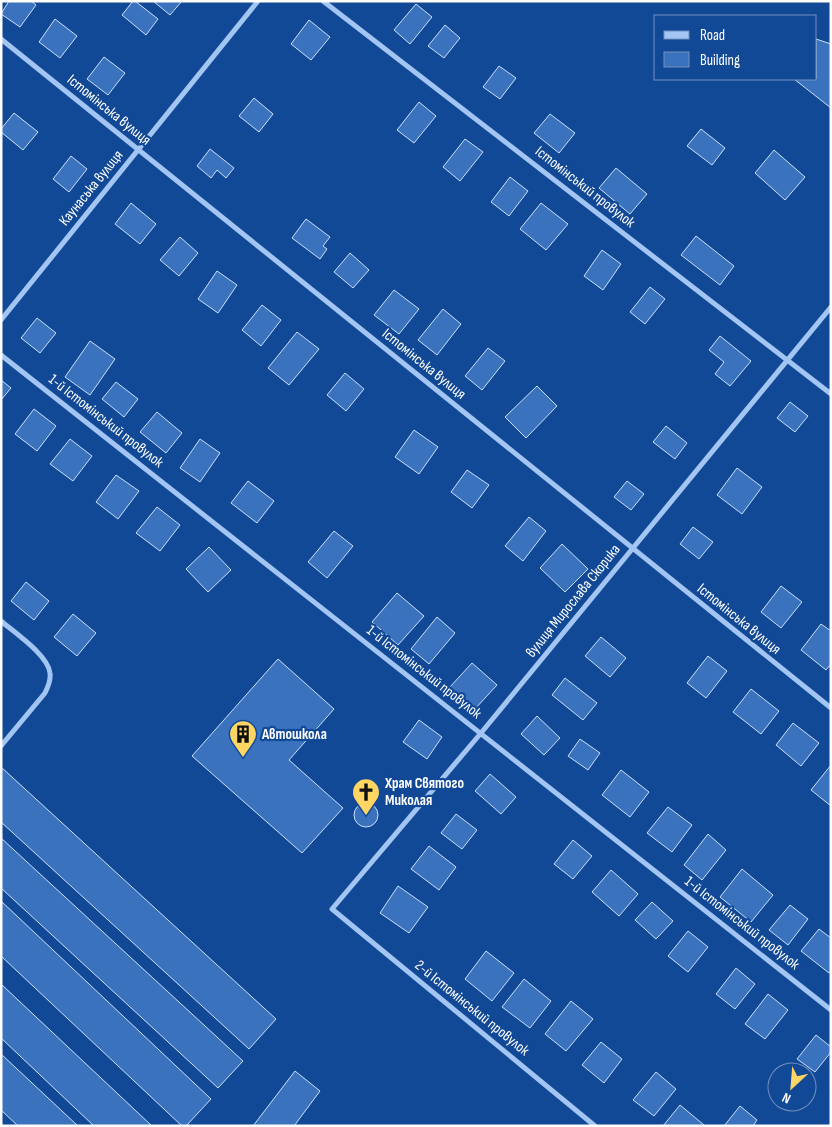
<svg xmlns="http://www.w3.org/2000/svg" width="832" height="1127" font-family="'Sofia Sans Condensed',sans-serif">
<rect width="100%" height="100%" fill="#124996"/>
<path fill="#3b72be" stroke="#cae0fd" d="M9,1H31L36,5L20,27L1,14Z
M133,1H135L158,19L146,35L122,15Z
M153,1H182L170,15Z
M416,4L432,17L410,44L394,30Z
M55,19L77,36L60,58L39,42Z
M309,20L330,37L311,60L291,44Z
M445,25L460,38L444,58L428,46Z
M816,39L831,44V108L794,79H816Z
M104,57L125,73L108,95L87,79Z
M499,66L516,78L500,99L483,87Z
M254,98L273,114L259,132L239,116Z
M419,102L436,116L414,143L397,130Z
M14,113L38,132L23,150L1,132V129Z
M550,114L575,133L559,153L534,133Z
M701,129L725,148L712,165L687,146Z
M465,139L483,152L460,181L443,167Z
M210,149L234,168L226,178L217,170L211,178L197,166Z
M774,150L805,177L785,200L755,173Z
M71,156L87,169L69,192L53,179Z
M616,168L647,194L630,214L599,188Z
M510,177L528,191L509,216L491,202Z
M131,203L156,224L140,244L115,224Z
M541,203L568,224L546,250L520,229Z
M306,219L330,237L323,246L327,249L320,259L292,238Z
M696,236L734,266L720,285L681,255Z
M180,237L198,253L179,276L160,260Z
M602,250L621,264L603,290L584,276Z
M350,253L369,270L353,288L334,272Z
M217,271L237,285L218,313L198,299Z
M650,287L665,299L645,324L630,312Z
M394,290L419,309L399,334L374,315Z
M262,305L281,320L261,346L242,330Z
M443,309L461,324L437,355L418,340Z
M37,318L56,333L40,353L21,338Z
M297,332L319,349L289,385L268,368Z
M720,336L751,361L730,386L715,374L724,362L709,350Z
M90,341L115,359L90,395L65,377Z
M488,348L505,361L482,390L465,376Z
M345,373L364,389L346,411L327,395Z
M1,380L11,388L1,400Z
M116,382L138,399L124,417L102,399Z
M537,386L557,406L526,438L505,417Z
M790,402L808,416L795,432L777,418Z
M34,409L56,426L37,451L15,434Z
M157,412L182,433L166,453L140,432Z
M666,426L687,443L675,459L653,442Z
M414,430L438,447L419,474L395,457Z
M70,439L92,456L73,481L50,464Z
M200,439L220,453L200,482L180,468Z
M737,468L762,487L742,514L717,495Z
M467,470L489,485L472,508L451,492Z
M116,475L139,491L118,519L96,502Z
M248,481L274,501L257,523L231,503Z
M627,481L644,494L631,510L614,497Z
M157,507L180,525L160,551L136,533Z
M529,517L546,531L523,561L505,546Z
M693,527L713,542L699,559L680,544Z
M334,531L353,546L327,578L308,562Z
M562,544L588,569L565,592L540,568Z
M209,547L231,570L208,592L186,569Z
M26,582L49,601L34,620L11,601Z
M781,586L802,602L781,628L761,612Z
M397,593L424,616L398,645L372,622Z
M73,614L96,633L77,656L54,637Z
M437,617L455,633L429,664L411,649Z
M821,624L831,631V664L826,670L801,650Z
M601,637L626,658L610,677L585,656Z
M708,656L727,671L706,698L687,683Z
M278,659L334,709L289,760L343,808L302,853L192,756Z
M472,663L497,685L474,710L449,688Z
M565,678L597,703L583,720L552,695Z
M751,689L779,711L761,734L733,712Z
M537,716L560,738L544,755L521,734Z
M419,720L442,737L427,759L403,742Z
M793,723L819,743L801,766L776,745Z
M580,739L600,753L588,770L568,756Z
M831,765V806L811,790Z
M1,767L276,1019L249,1049L1,822Z
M621,770L649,792L630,817L602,795Z
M490,774L516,797L501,814L475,791Z
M354 815a12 12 0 1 1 24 0a12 12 0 1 1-24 0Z
M668,807L692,825L672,852L647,833Z
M456,814L477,830L462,849L441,833Z
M708,834L726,850L702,880L684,865Z
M1,838L243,1061L218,1088L1,888Z
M573,840L592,856L573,879L554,864Z
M429,846L456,867L439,890L411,869Z
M742,869L773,895L751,922L720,897Z
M611,870L638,894L619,916L592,892Z
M398,886L428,907L409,933L380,913Z
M1,901L211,1099L186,1126H182L1,956Z
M652,902L673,921L656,939L635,920Z
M790,905L808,919L788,945L769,930Z
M819,929L831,938V971L829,973L801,951Z
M688,931L708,947L688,972L668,956Z
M486,951L514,973L492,1001L465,979Z
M736,968L755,984L735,1009L716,994Z
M524,979L551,1001L530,1028L502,1007Z
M1,984L152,1126H94L1,1038Z
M768,994L788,1010L765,1039L745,1024Z
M571,1001L593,1019L566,1051L545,1034Z
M816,1035L831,1047V1052L815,1072L797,1059Z
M601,1042L622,1059L604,1083L582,1065Z
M1,1054L78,1126H18L1,1110Z
M295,1071L320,1091L294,1126H253Z
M656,1072L676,1089L654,1116L633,1100Z
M680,1105L704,1125L703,1126H663Z
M740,1106L757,1120L753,1126H724Z"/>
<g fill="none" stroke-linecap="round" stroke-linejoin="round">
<path stroke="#a2c5f3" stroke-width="5" d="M323,1L831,394
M1,39L831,708
M1,320L258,1
M1,355L831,1010
M1,621C15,633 48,655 50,673C51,680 48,687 45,693L1,746
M595,1126L332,909L481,733L831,307"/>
</g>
<defs>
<g id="building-pin" transform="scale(1.4375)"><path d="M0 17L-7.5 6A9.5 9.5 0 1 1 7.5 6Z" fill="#ffd664" stroke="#124996"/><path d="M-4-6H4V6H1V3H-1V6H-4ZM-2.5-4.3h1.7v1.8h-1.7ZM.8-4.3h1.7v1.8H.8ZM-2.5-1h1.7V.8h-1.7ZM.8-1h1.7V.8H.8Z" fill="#111"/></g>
<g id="church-pin" transform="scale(1.4375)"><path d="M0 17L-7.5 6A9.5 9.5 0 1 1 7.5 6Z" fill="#ffd664" stroke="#124996"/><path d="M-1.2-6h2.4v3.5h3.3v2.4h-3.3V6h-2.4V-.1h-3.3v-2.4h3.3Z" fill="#111"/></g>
</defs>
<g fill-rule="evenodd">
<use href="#building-pin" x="243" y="734"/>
<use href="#church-pin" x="366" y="792"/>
</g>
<g text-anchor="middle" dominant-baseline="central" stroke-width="4.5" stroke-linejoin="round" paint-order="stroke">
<g font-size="15" fill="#fff" stroke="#124996">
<text transform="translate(109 110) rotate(39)">Істомінська вулиця</text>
<text transform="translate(585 187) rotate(38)">Істомінський провулок</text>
<text transform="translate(91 188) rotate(-51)">Каунаська вулиця</text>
<text transform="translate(424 364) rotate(39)">Істомінська вулиця</text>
<text transform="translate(106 421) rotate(38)">1-й Істомінський провулок</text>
<text transform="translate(573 601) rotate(-51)">вулиця Мирослава Скорика</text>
<text transform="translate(739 619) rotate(39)">Істомінська вулиця</text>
<text transform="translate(424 672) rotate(38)">1-й Істомінський провулок</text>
<text transform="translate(742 923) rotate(38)">1-й Істомінський провулок</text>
<text transform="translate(472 1008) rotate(39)">2-й Істомінський провулок</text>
</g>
<g font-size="15" font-weight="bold" fill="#fff" stroke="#124996" text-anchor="start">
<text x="262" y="734">Автошкола</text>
<text x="385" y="783">Храм Святого<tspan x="385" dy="17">Миколая</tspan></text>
</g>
</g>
<rect width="832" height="1127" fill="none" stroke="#ffffff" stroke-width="5"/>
<rect x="654" y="15" width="162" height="65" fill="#124996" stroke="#7192c0"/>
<rect x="664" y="31" width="25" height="8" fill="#a2c5f3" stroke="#7192c0"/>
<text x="700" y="40" font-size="15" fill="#ffffff">Road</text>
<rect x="664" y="52" width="25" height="15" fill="#3b72be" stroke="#7192c0"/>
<text x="700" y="65" font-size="15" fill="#ffffff">Building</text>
<g transform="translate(792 1087) rotate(206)"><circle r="24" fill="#124996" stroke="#7192c0"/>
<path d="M0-4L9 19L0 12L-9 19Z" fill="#ffd664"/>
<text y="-8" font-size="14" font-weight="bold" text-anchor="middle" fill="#ffffff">N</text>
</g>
</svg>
